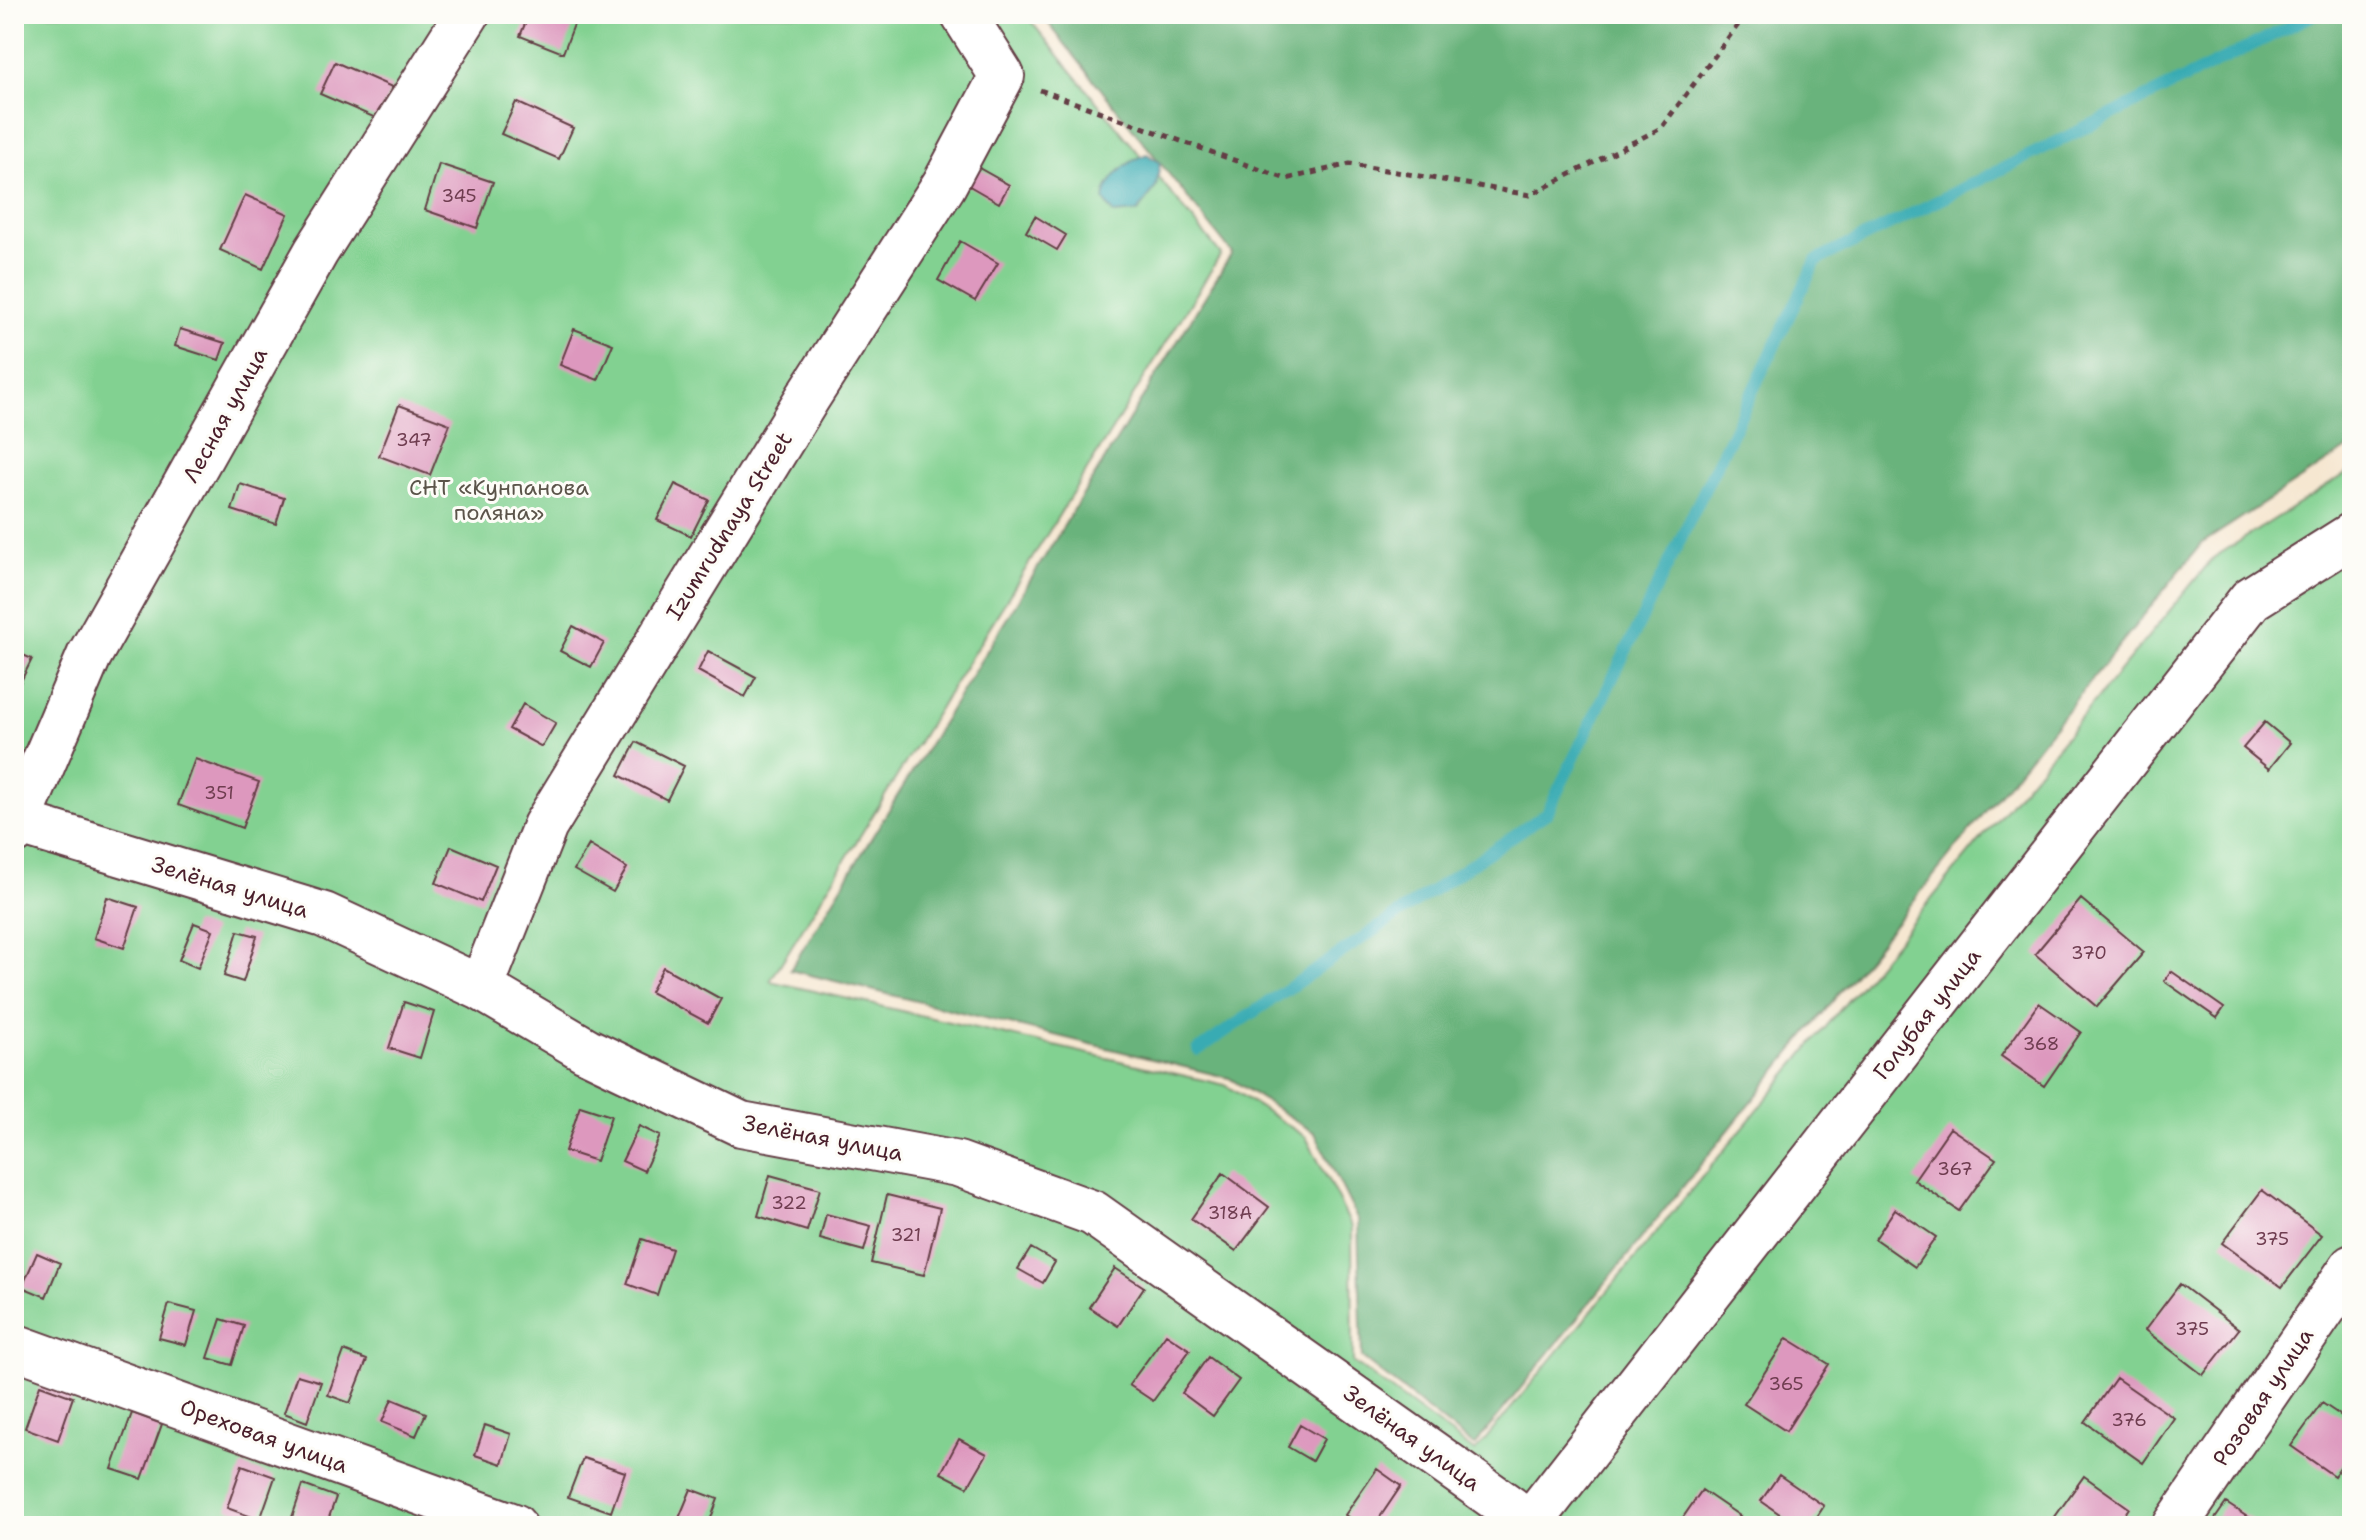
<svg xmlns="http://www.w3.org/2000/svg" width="2366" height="1540" font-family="'Shantell Sans',sans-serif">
<rect width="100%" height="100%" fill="#fdfcf7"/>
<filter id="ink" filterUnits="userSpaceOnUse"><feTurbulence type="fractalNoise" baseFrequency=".0125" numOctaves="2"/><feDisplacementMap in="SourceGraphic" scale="16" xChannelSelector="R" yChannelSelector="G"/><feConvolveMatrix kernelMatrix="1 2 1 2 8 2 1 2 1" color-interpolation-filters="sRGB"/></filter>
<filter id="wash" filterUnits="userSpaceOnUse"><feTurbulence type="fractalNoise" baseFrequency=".006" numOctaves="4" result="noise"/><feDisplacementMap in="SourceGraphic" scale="32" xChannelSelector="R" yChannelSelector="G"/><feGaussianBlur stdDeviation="1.8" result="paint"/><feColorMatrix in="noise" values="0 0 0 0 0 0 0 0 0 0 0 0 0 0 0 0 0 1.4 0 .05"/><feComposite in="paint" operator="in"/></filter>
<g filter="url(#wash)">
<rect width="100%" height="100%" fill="#f6e7d1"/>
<path fill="#82d191" stroke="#66785e" stroke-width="2" d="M14,14H1025L1221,254L770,981L1225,1085L1306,1137L1352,1227L1353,1362L1475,1452L2213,558L2352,470V1526H14Z"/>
<path fill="#69b37b" stroke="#5a6953" stroke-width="2" d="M1041,14H2352V446L2201,544L1474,1446L1362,1358L1358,1220L1315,1133L1229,1078L790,970L1232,253Z"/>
<path fill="#39abb3" stroke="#42656f" stroke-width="2" d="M1147,154L1160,163L1156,187L1138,212L1114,214L1104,200C1106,179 1127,161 1147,154Z"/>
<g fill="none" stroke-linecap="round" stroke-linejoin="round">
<path stroke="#39abb3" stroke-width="12" d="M1198,1050L1547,813L1816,261L2315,14"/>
</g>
<g id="blocks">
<path fill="#dd98be" d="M529,14H578L563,53L520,36Z
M335,62L392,87L378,119L320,94Z
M516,102L573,128L559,159L501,134Z
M970,163L1009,185L999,203L959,180Z
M439,164L493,182L477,228L425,210Z
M245,195L288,214L263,269L220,250Z
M1035,216L1066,235L1057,250L1026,232Z
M960,241L998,263L975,301L938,280Z
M180,329L225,343L219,360L175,346Z
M574,329L613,344L598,380L560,365Z
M399,405L450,424L430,475L379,456Z
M240,484L284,498L276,524L232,510Z
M675,484L709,500L691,536L657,520Z
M573,626L604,643L591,667L560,651Z
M14,651L32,659L14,695Z
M708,651L756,677L745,697L698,671Z
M523,704L556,723L542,747L509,729Z
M2265,722L2290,743L2269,769L2243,748Z
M636,742L684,766L667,800L619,775Z
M195,759L259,782L242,828L178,805Z
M589,845L627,868L613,892L574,870Z
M451,846L496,865L481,902L436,883Z
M107,897L138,907L124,948L94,938Z
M2081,899L2144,952L2097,1007L2035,954Z
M194,923L213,930L198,968L179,960Z
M238,931L257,936L243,982L224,976Z
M663,967L721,999L708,1023L650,992Z
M2171,971L2224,1008L2217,1018L2164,981Z
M404,1002L434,1012L420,1058L389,1048Z
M2039,1003L2081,1032L2044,1086L2001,1056Z
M580,1106L611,1116L596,1161L565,1151Z
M639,1126L660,1136L644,1171L622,1161Z
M1950,1128L1996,1159L1959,1211L1914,1180Z
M1223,1173L1269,1207L1236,1251L1191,1219Z
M770,1175L820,1189L807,1231L758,1216Z
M2262,1190L2322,1235L2282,1287L2222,1243Z
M887,1195L940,1208L924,1275L871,1263Z
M1895,1209L1936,1237L1915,1267L1875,1239Z
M826,1214L871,1226L864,1251L820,1239Z
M642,1239L672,1249L657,1295L627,1284Z
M1031,1248L1055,1262L1043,1283L1018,1269Z
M37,1253L60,1263L46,1297L22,1287Z
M1115,1268L1144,1287L1118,1326L1089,1307Z
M2180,1284L2239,1329L2203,1375L2145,1330Z
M169,1304L196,1311L186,1345L159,1338Z
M221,1319L244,1326L232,1365L208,1358Z
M1166,1334L1190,1350L1153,1401L1129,1385Z
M1787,1338L1829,1364L1786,1431L1744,1404Z
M344,1351L367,1360L350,1403L328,1395Z
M1208,1357L1239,1380L1213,1416L1182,1393Z
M297,1375L321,1382L307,1422L284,1413Z
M2116,1378L2174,1418L2143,1463L2085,1422Z
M40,1385L73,1397L58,1440L25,1428Z
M392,1399L426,1413L416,1436L382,1422Z
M2322,1403L2352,1423V1450L2334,1476L2291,1446Z
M132,1413L162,1424L142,1479L112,1469Z
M485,1425L511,1434L502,1464L475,1455Z
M1300,1425L1324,1439L1312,1461L1288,1447Z
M959,1439L987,1454L968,1487L941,1473Z
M583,1458L625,1472L611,1512L568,1497Z
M242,1465L275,1477L260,1520L227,1508Z
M1377,1469L1401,1486L1374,1526H1361L1345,1515Z
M1779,1475L1824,1506L1811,1526H1797L1761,1501Z
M2084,1476L2129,1508L2117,1526H2060L2052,1521Z
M303,1485L336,1497L326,1526H289Z
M691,1489L718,1499L708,1526L677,1523Z
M1702,1490L1740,1516L1733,1526H1677Z
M2226,1503L2252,1520L2248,1526H2210Z"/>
</g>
</g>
<g filter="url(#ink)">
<use href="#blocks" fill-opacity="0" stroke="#643d44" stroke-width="2"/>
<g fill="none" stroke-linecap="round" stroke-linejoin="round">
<g stroke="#643d44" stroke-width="48">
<path id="street" d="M17,822L324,915L481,988L586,1050L741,1124L958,1164L1093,1213L1535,1526
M14,832L89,656L316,252L467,14
M481,988L545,826L808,397L944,185L1002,76L963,14
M14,1346L514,1526
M1530,1523L2251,599L2352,535
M2175,1526L2352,1267"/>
</g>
<path stroke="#643d44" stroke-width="5" stroke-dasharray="6 6" stroke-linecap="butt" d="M1040,90L1286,179L1350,164L1530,195L1661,128L1746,14"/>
<use href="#street" stroke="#fff" stroke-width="44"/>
</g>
</g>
<g text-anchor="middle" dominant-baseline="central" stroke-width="6" stroke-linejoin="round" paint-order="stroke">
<g font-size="18" fill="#6f3d50">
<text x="459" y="196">345</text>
<text x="414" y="440">347</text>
<text x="219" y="793">351</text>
<text x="2089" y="953">370</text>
<text x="2041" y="1044">368</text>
<text x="1955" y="1169">367</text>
<text x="789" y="1203">322</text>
<text x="1230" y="1213">318А</text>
<text x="906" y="1235">321</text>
<text x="2272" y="1239">375</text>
<text x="2192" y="1329">375</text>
<text x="1786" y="1384">365</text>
<text x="2129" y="1420">376</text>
</g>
<g font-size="22" fill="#4a1f2b" stroke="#fdfcf7">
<text transform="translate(225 415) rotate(-61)">Лесная улица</text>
<text transform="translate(729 526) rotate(-58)">Izumrudnaya Street</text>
<text transform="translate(230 887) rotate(17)">Зелёная улица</text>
<text transform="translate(1927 1014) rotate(-52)">Голубая улица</text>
<text transform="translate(823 1138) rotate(11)">Зелёная улица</text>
<text transform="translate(2263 1397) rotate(-56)">Розовая улица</text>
<text transform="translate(264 1436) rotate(20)">Ореховая улица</text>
<text transform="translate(1412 1438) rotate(36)">Зелёная улица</text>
</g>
<g font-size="22" fill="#5b544a" stroke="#fdfcf7">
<text x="499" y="487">СНТ «Кунпанова<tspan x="499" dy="25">поляна»</tspan></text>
</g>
</g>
<rect width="2366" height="1540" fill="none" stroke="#fdfcf7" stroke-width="48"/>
</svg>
